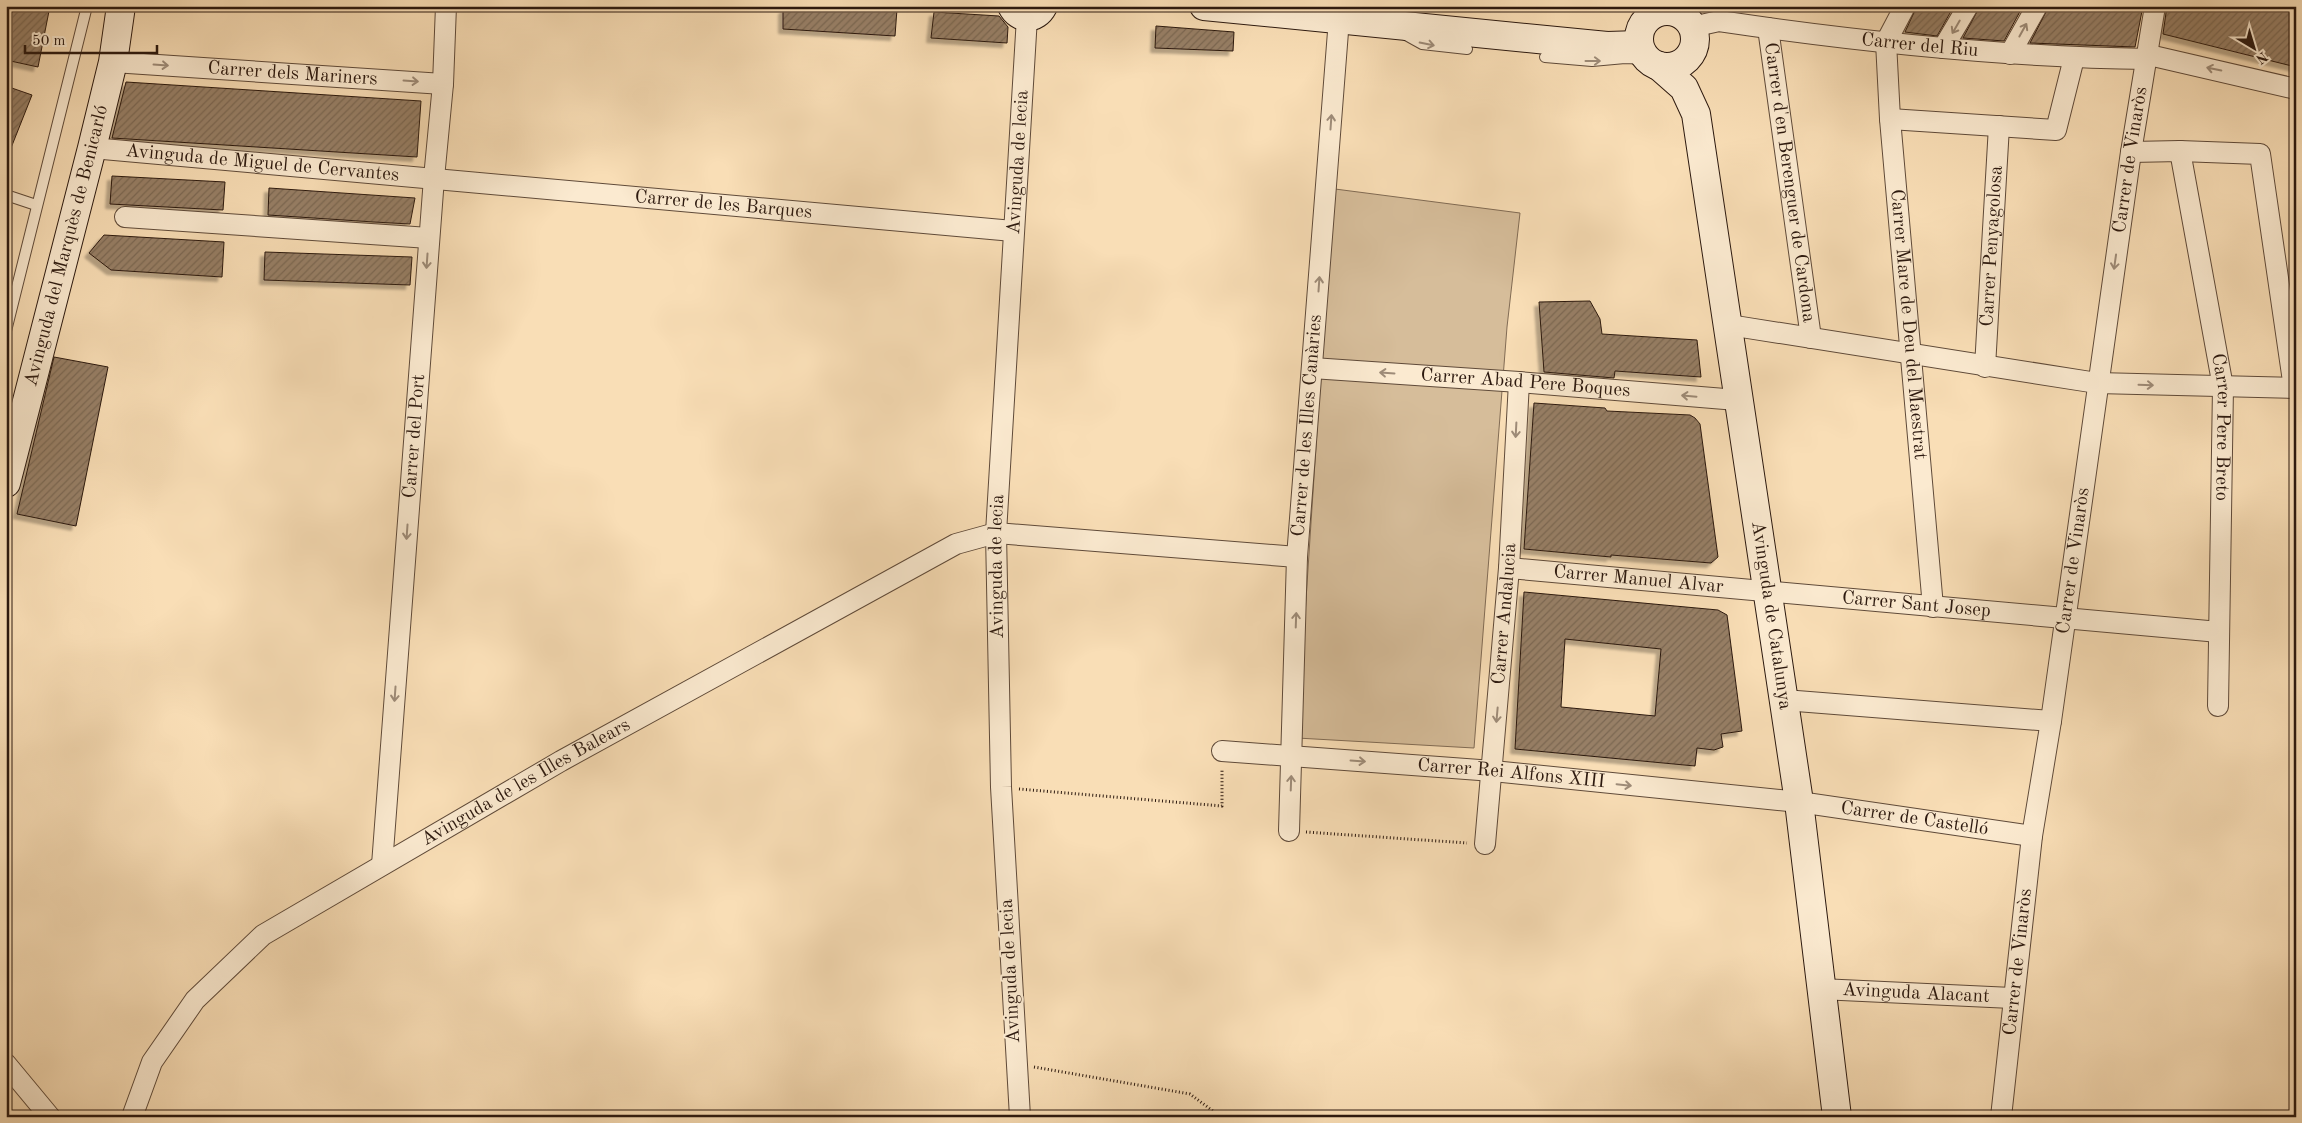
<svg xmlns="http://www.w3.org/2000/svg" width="2302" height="1123" font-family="'Old Standard TT',serif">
<defs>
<pattern id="building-hatch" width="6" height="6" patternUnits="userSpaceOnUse" patternTransform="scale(1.25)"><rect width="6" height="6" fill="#977f66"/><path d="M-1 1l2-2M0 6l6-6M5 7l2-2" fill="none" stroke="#7b6752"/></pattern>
<filter id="shadow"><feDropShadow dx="-4.5" dy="4.5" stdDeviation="1" flood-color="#0004"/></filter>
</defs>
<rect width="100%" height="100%" fill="#f9deb6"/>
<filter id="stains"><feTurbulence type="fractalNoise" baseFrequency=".004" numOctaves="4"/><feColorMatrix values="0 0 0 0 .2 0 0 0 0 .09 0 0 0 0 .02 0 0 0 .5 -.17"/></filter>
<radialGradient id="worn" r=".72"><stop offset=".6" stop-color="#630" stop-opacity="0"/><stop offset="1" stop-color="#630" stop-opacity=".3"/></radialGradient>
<path fill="#d6bd9a" stroke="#816b54" d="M1335,189L1520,213L1507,327L1474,748L1297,738L1325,308Z"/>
<path fill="url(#building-hatch)" stroke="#2c190f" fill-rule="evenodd" filter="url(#shadow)" d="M6,6H50L38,67L6,60Z
M787,6L897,9L895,36L783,29V10Z
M1917,6H1954L1937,36L1905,32Z
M1980,6H2023L2004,41L1963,38Z
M2049,6H2143L2135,47L2030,43Z
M2167,6H2249L2296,12V67L2163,34Z
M934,12L999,16L1008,27L1007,43L931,38Z
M1156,26L1234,32L1233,51L1155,48Z
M126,82L421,101L417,157L112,138Z
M6,86L32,95L7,158H6Z
M112,176L225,182L223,210L110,204Z
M269,188L415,198L410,224L374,222L268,215Z
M104,235L224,242L222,277L111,270L89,253Z
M265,252L412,257L410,285L264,280Z
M1590,301L1600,319L1602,334L1697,340L1701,377L1615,371L1614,378L1544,372L1539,302Z
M54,357L108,367L76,526L17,514Z
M1534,403L1605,408L1607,411L1690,415L1695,418L1700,424L1718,557L1711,563L1611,555V557L1524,549Z
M1524,592L1718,610L1727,615L1742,731L1721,734L1723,747L1714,750L1697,748L1695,766L1515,749ZM1565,639L1661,649L1655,716L1561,707Z"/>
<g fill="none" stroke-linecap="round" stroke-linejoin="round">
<g stroke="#5f4a39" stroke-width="12">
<path id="lane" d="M1404,34L1422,44L1467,49
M1545,57L1592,61L1625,58L1647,59
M6,195L36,205
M6,331L87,6"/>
</g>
<g stroke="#5f4a39" stroke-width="22">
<g id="street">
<path id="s1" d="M1905,6L1886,42L1890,119L1933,607"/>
<path id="s2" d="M1692,27L1719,21C1861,42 2005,57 2148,59"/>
<path id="s3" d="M1768,28L1811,338"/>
<path d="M1943,48L1968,6"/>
<path d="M2010,54L2037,6"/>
<path d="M2149,55L2296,89"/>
<path id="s4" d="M113,62L443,84"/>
<path d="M1890,119L2056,130L2074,58"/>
<path id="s5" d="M92,148L1013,231"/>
<path id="s6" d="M2180,151L2223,387L2218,706"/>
<path d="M2131,152L2180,151L2260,154L2294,388"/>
<path d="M125,217L429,238"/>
<path d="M1729,325L2097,383L2296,388"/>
<path id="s7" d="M1985,367L1999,126"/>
<path id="s8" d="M1312,368L1519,382L1737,400"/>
<path id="s9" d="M1509,568L2219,632"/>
<path d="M1784,700L2051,721"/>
<path id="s10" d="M1222,751L1493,771L1799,802L2032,836"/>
<path id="s11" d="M1289,831L1297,557L1340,6"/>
<path id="s12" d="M1485,844L1509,568L1519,382"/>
<path id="s13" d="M382,865L434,178L443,84L446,6"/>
<path id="s14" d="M1820,989L2012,998"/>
<path d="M6,1064L50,1117"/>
<path id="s15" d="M132,1117L152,1062L195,1000L263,935L561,761L956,544L996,533L1297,557"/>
<path id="s16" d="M1020,1117L1001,787L996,533L1027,17"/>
<path id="s17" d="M2001,1117L2032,836L2051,721L2131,152L2155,6"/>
</g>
</g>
<g stroke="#2c190f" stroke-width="30">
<g id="secondary">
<path d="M1012,6C1019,20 1036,20 1043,6"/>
<path d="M1204,6L1607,46L1639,45"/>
<circle cx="1667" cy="39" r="28"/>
<path id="s18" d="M1659,66L1684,88L1696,114L1799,802L1837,1117"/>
<path id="s19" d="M6,483L92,148L113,62L121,6"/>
</g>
</g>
<path stroke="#2c190f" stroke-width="3" stroke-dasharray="1 2.5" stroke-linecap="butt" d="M1019,789L1222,806V769
M1306,832L1467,843
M1034,1067L1190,1094L1221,1117"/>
<use href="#lane" stroke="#fbead0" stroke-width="10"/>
<use href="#street" stroke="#fbead0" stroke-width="20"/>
<use href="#secondary" stroke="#fbead0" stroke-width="28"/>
</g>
<defs><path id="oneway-shaft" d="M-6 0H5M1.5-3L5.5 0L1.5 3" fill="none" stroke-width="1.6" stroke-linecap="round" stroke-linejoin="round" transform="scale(1.25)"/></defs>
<g stroke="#9e8c79">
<use href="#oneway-shaft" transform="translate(1956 27) rotate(120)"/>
<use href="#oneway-shaft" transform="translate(2023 30) rotate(-61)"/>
<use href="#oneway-shaft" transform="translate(1427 44) rotate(11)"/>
<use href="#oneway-shaft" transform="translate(1593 61)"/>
<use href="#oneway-shaft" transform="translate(161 65) rotate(4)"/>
<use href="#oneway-shaft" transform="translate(2214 69) rotate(-168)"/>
<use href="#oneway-shaft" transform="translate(411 81) rotate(4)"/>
<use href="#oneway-shaft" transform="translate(1331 122) rotate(-86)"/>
<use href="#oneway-shaft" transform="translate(427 261) rotate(94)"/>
<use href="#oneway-shaft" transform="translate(2115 262) rotate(98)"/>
<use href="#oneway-shaft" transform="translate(1319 284) rotate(-86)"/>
<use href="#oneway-shaft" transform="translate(1387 373) rotate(-176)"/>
<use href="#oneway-shaft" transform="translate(2146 385) rotate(2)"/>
<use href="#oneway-shaft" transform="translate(1689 396) rotate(-175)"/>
<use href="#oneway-shaft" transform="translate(1516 430) rotate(93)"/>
<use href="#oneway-shaft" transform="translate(407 532) rotate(94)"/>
<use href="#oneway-shaft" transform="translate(1296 620) rotate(-88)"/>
<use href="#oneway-shaft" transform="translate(395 694) rotate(94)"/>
<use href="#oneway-shaft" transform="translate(1497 715) rotate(95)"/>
<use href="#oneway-shaft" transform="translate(1358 761) rotate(4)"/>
<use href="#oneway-shaft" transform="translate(1291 783) rotate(-88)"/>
<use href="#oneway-shaft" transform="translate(1624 785) rotate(6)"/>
</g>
<g text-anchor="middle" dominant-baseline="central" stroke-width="4.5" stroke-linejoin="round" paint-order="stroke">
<g font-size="19" fill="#2c190f" stroke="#fbead0">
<text stroke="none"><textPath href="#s2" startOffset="230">Carrer del Riu</textPath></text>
<text stroke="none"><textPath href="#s4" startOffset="180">Carrer dels Mariners</textPath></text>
<text stroke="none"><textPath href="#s17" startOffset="966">Carrer de Vinaròs</textPath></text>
<text stroke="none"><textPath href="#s16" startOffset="956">Avinguda de lecia</textPath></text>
<text stroke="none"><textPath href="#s5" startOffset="171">Avinguda de Miguel de Cervantes</textPath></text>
<text stroke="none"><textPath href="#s3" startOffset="156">Carrer d'en Berenguer de Cardona</textPath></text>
<text stroke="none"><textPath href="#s5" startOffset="634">Carrer de les Barques</textPath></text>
<text stroke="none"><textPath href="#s19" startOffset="245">Avinguda del Marquès de Benicarló</textPath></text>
<text stroke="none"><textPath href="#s7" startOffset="121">Carrer Penyagolosa</textPath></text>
<text stroke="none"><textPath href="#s1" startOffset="324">Carrer Mare de Deu del Maestrat</textPath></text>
<text stroke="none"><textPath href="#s8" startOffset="214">Carrer Abad Pere Boques</textPath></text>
<text stroke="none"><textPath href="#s11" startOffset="406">Carrer de les Illes Canàries</textPath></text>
<text stroke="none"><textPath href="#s6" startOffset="280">Carrer Pere Breto</textPath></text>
<text stroke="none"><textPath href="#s13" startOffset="430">Carrer del Port</textPath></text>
<text stroke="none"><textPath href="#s17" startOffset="561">Carrer de Vinaròs</textPath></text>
<text stroke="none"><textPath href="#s16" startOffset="551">Avinguda de lecia</textPath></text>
<text stroke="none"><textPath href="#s9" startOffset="130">Carrer Manuel Alvar</textPath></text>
<text stroke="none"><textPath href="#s9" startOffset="409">Carrer Sant Josep</textPath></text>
<text stroke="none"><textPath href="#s12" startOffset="231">Carrer Andalucia</textPath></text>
<text stroke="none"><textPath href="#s18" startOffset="569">Avinguda de Catalunya</textPath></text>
<text stroke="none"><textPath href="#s10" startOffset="290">Carrer Rei Alfons XIII</textPath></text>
<text stroke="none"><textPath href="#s15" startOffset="532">Avinguda de les Illes Balears</textPath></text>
<text stroke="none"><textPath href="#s10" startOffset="696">Carrer de Castelló</textPath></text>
<text stroke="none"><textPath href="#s17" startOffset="156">Carrer de Vinaròs</textPath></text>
<text transform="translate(1011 971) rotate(-93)">Avinguda de lecia</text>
<text stroke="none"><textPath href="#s14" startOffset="96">Avinguda Alacant</textPath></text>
</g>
</g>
<rect width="2302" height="1123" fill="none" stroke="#f9deb6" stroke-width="25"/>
<rect x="8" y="8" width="2287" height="1108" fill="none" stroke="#2c190f" stroke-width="2.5"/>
<rect x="12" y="12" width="2277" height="1098" fill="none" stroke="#2c190f"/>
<g transform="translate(2254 48) rotate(142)" stroke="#fbead0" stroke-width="4" paint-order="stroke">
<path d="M0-4L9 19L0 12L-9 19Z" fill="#2c190f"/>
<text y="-8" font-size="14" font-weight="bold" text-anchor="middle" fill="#2c190f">N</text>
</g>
<path d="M25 45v8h132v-8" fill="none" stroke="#2c190f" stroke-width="2.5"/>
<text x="32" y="45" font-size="15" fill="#2c190f" stroke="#fbead0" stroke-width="4" paint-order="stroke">50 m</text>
<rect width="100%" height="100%" filter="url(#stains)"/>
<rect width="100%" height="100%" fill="url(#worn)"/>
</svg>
